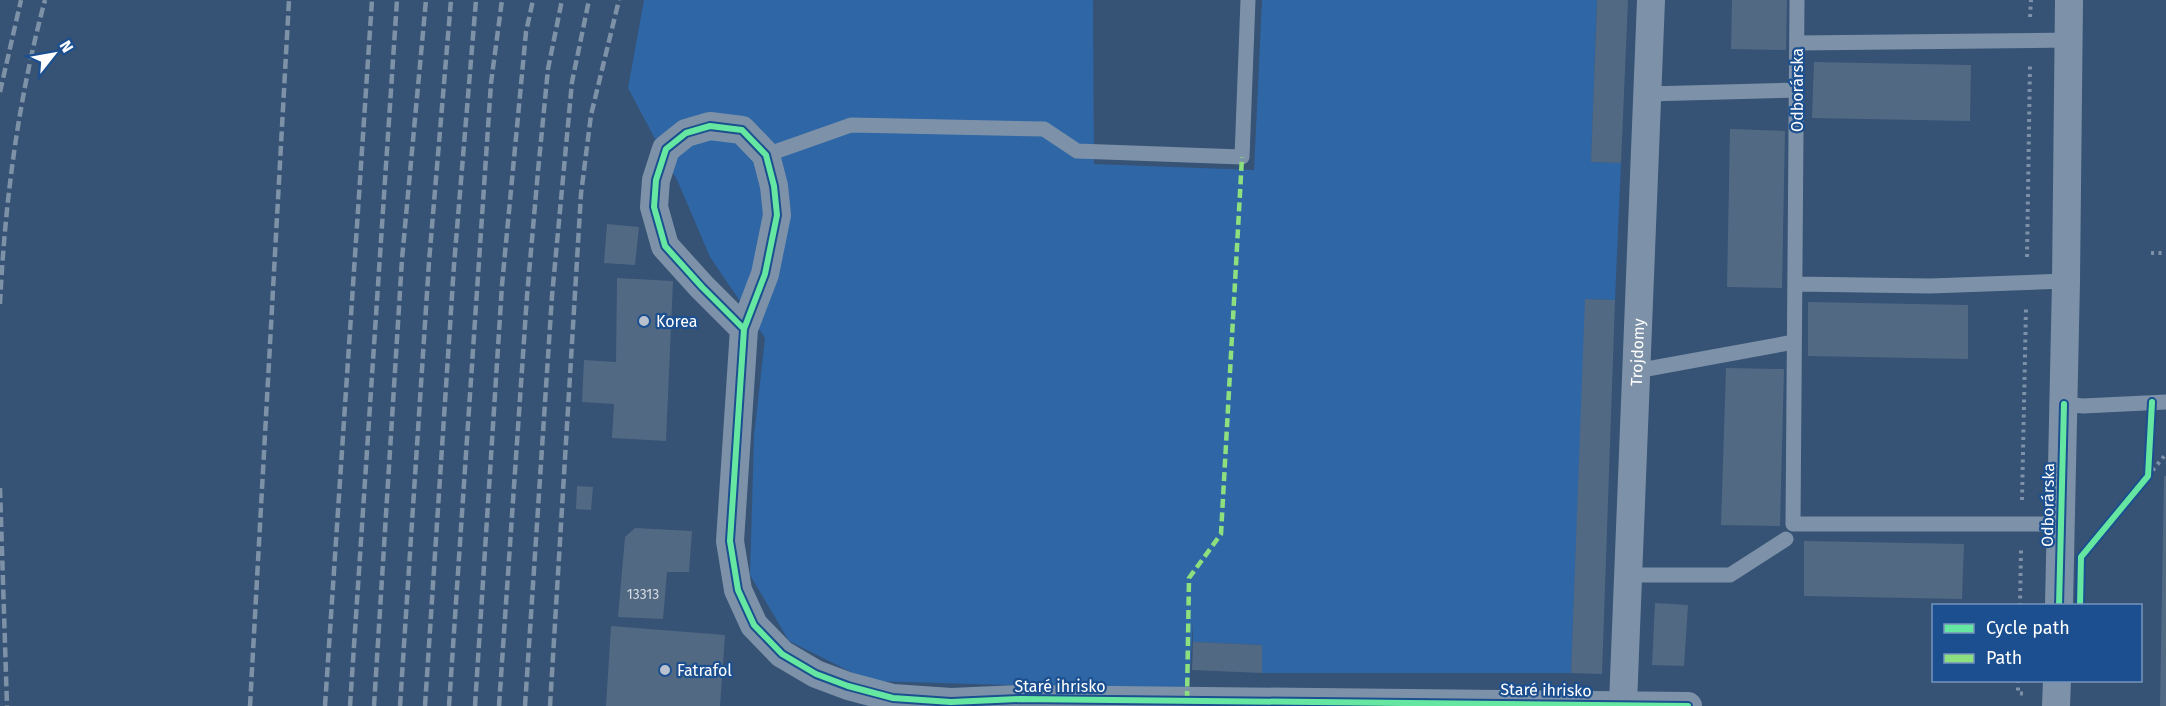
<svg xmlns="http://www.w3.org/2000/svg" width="2166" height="706" font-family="'Fira Sans',sans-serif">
<rect width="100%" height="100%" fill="#365274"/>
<path fill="#2f66a5" d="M644,0H1093L1094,164L1254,170L1262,0H1597L1591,162L1621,163L1615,300L1586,299L1571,673H1262V645L1193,642V621L1189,690L869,681L789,641L750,575L754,436L765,338L710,257L678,182L628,88Z"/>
<path fill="#526984" d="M1597,0H1628L1621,163L1591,162Z
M1732,0H1787L1786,50L1731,49Z
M1814,62L1971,65L1970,121L1812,118Z
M1730,129L1785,131L1782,288L1727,287Z
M607,224L639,227L635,265L604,263Z
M617,278L673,281L666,441L612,438L614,404L582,402L584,360L616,362Z
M1585,299L1615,300L1602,674L1571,673Z
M1808,302L1968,305V359L1808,356Z
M1726,368L1784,369L1780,526L1721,525Z
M2164,476H2166V706H2160Z
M577,486L593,487L591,510L576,509Z
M635,528L692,531L689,572H667L663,619L618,617L625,537Z
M1804,541L1964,544L1962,599L1804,596Z
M1655,603L1688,605L1684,666L1652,665Z
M611,626L725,635L720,706H606Z
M1193,642L1262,645V673L1192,670Z"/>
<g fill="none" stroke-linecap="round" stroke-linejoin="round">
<path stroke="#7d92a8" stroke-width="4" stroke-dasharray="3 4.5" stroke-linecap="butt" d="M2030,17L2031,0
M2151,253H2166
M2027,257L2030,64
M2148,476L2166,454
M2022,500L2026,307
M2020,606L2021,550
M2018,680V693L2025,694"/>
<path stroke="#7d92a8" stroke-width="15" d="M1797,0L1793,524H2061
M1797,43L2069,40
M1647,94L1797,90
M766,155L851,125L1044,129L1077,151L1242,157L1248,0
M1795,284L1930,286L2066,281
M1636,371L1794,342
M2064,404L2083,406L2166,402
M1628,575H1730L1786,539"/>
<g stroke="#7d92a8" stroke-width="28">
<path d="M744,329L702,287L665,246L654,207L656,180L666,149L686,133L710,126L742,130L766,155L774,186L777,215L765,274L744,329L730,541L738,590L754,625L782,654L816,674L848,686L893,698L951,702L1020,699L1688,706"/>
<path d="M2059,606L2066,281L2069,0"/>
<path id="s1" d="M1623,704L1651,0"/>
<path d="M2056,706L2057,680"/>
</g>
<path stroke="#7e92a7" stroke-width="4.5" stroke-dasharray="10 4.5" stroke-linecap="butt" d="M0,92L21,0
M0,304C5,201 18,100 45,0
M0,488L7,706
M250,706L289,0
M325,706L372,0
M350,706L397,0
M374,706L402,259L426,0
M400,706L429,262L451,0
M425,706L454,265L476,0
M449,706L491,83L502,0
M475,706L502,285L526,32L533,0
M499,706L527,296L538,171L548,69L562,0
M525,706L552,296L572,82L589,0
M550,706L581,194L591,115L619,0"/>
<path stroke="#8de07e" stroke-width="4.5" stroke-dasharray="9 4.5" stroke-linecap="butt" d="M1187,700L1189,578L1221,534L1242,157"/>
<g stroke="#1b4f8f" stroke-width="10">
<path id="cycleway" d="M744,329L702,287L665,246L654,207L656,180L666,149L686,133L710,126L742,130L766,155L774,186L777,215L765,274L744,329L730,541L738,590L754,625L782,654L816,674L848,686L893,698L951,702L1020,699L1688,706
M2059,606L2064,404
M2080,606L2081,557L2148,476L2152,402"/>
</g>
<use href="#cycleway" stroke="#66e7a1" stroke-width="6"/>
</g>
<g fill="#b9c2ce" stroke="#1b4f8f" stroke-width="2">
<circle cx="644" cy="321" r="6"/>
<circle cx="665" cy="670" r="6"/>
</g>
<g text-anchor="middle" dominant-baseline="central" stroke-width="4.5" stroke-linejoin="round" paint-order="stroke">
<g font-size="14" fill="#d4dae0">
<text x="643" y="594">13313</text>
</g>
<g font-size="16" fill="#fff" stroke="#1b4f8f">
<text transform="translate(1797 90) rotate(-90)">Odborárska</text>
<text stroke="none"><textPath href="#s1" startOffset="352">Trojdomy</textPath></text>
<text transform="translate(2048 505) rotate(-89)">Odborárska</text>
<text x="1060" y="686">Staré ihrisko</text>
<text transform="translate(1546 690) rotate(1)">Staré ihrisko</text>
</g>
<g font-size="16" fill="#fff" stroke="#1b4f8f" text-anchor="start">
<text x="656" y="321">Korea</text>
<text x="677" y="670">Fatrafol</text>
</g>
</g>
<rect x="1932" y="604" width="210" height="78" fill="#1b4f8f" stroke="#7695bc" stroke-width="1.5"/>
<rect x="1944" y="624" width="30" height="9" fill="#66e7a1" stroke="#7695bc" stroke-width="1.5"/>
<text x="1986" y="634" font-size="18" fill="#ffffff">Cycle path</text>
<rect x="1944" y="654" width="30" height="9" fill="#8de07e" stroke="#7695bc" stroke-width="1.5"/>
<text x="1986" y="664" font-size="18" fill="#ffffff">Path</text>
<g transform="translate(54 54) rotate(59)" stroke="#1b4f8f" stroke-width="4.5" paint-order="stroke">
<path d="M0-4.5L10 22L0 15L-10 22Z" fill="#ffffff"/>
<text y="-9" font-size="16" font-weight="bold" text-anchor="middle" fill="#ffffff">N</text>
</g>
</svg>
